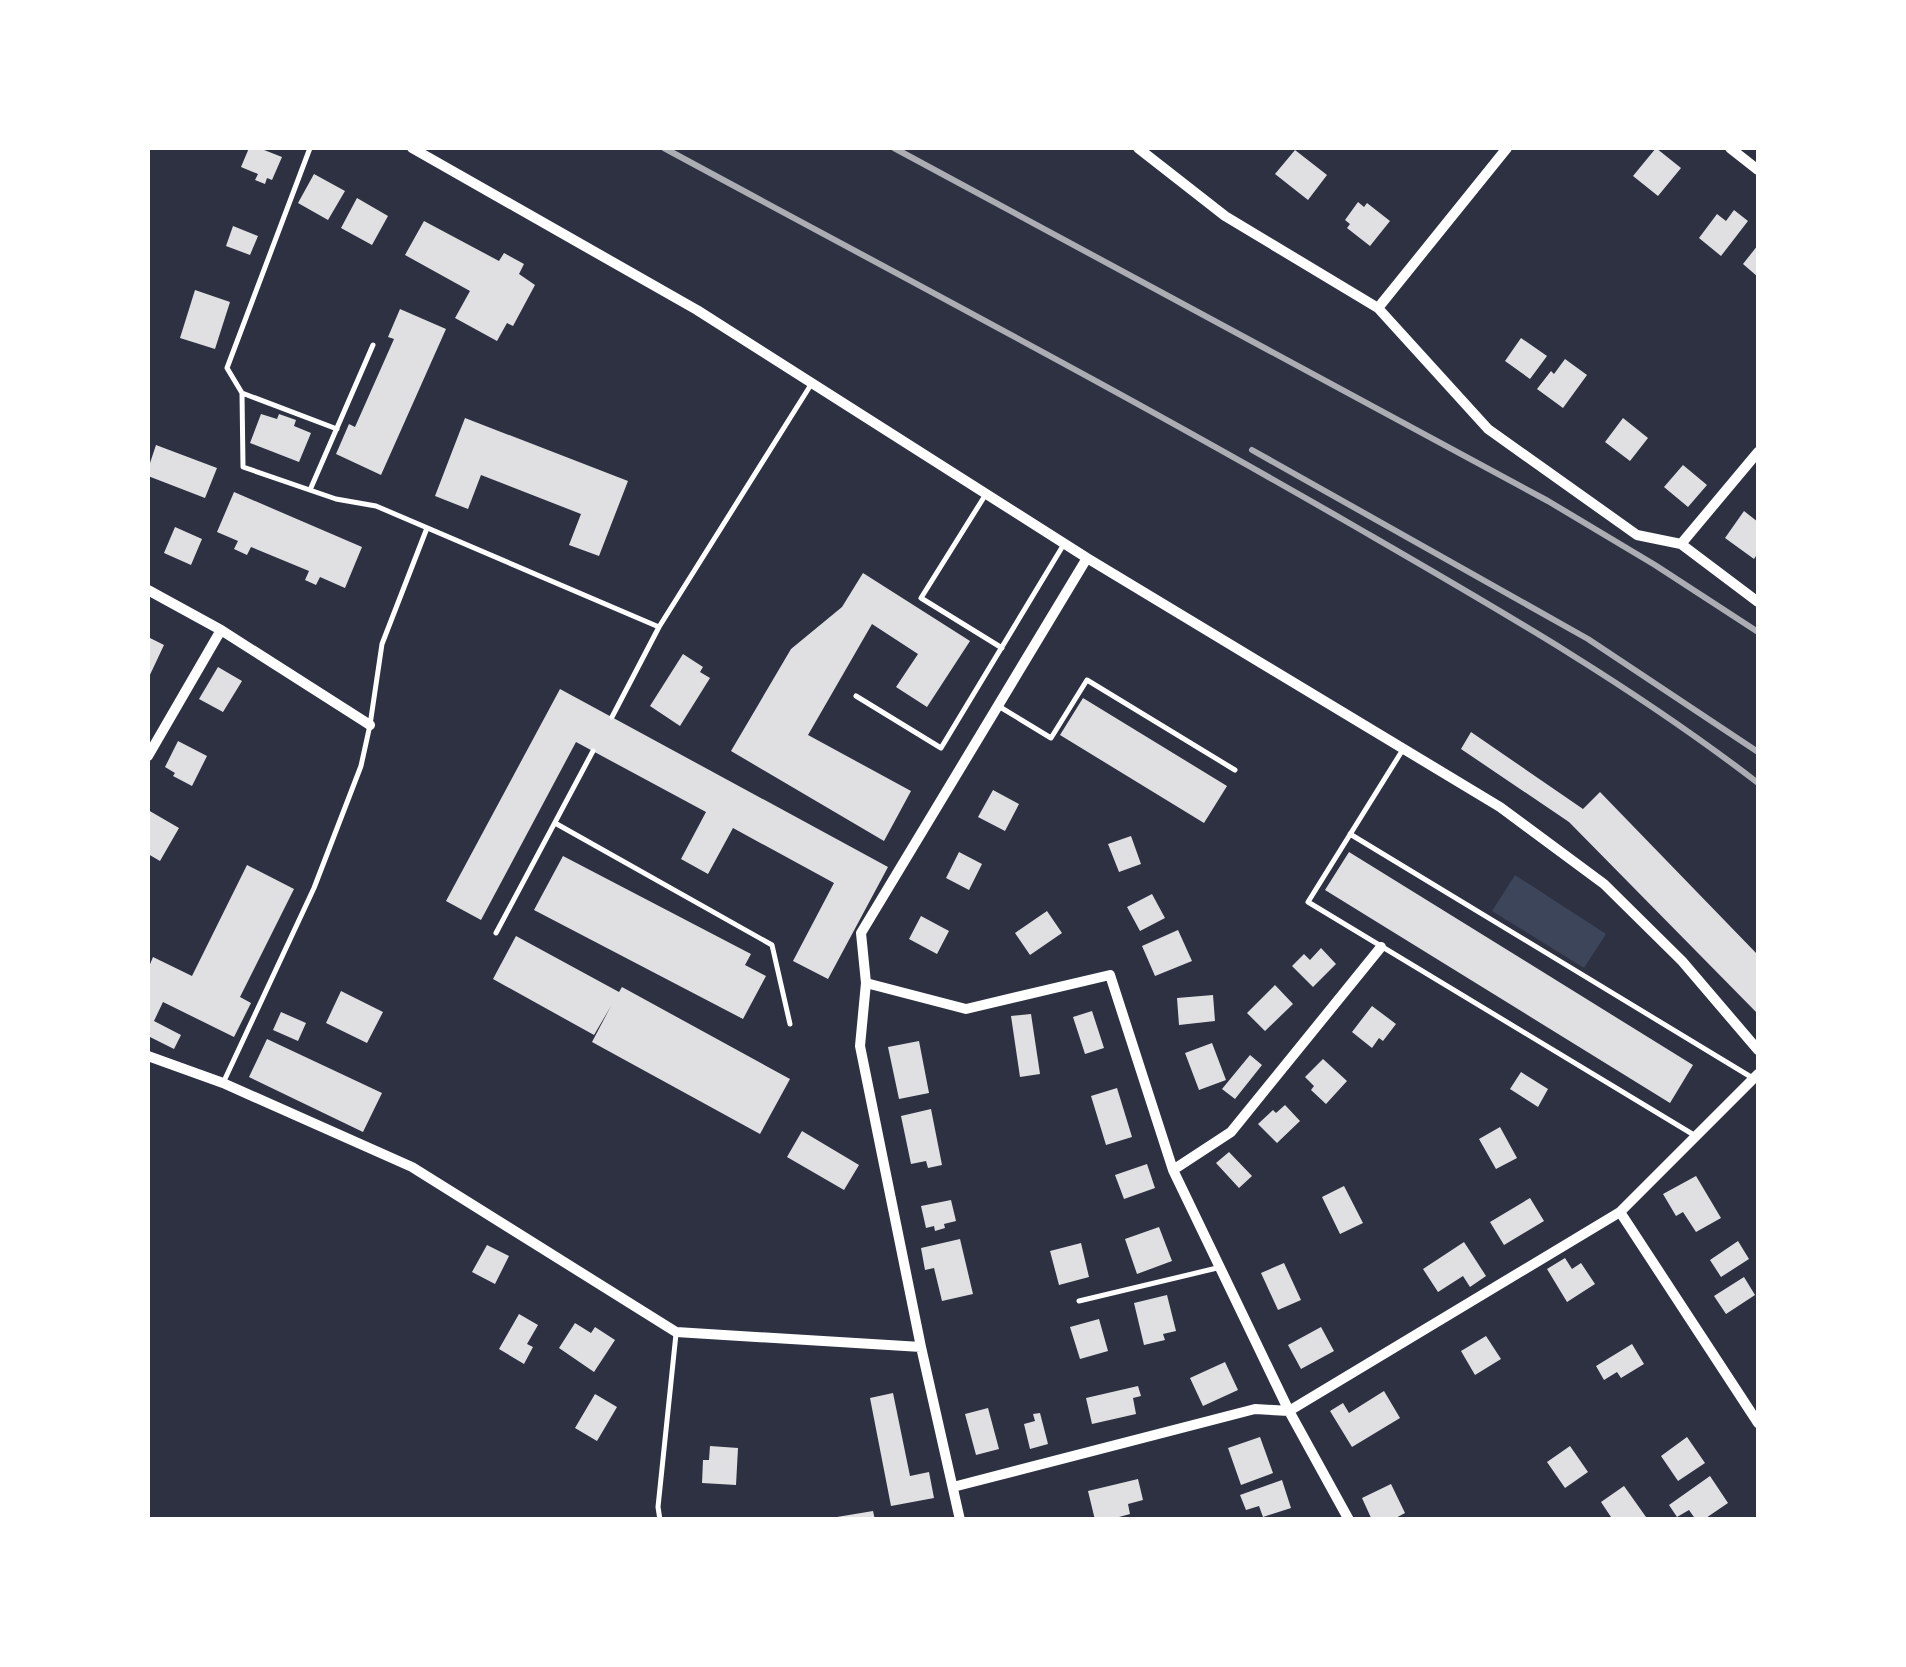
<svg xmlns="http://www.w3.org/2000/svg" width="1906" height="1667" font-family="'IBM Plex Sans',sans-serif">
<rect width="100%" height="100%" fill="#2d3142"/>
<path fill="#3c4559" d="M1515,875L1606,934L1584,968L1492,911Z"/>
<path fill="#e0e0e3" d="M249,148H259L282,157L272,180L267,178L265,184L255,180L258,174L241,167Z
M1656,148L1681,168L1658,196L1633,176Z
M1295,150L1327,175L1308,200L1275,174Z
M314,174L345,191L328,220L298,203Z
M357,198L388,216L372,245L341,228Z
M1358,202L1364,207L1367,203L1390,221L1370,246L1347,228L1350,224L1345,220Z
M1734,210L1748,221L1721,256L1699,238L1717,214L1726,221Z
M424,221L499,261L504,253L524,264L519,274L535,285L513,326L507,323L497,341L455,318L470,291L405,255Z
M233,226L258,236L250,255L226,246Z
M1758,245V277L1743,264Z
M195,290L230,302L215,349L180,338Z
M400,309L446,329L381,475L336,454L349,424L355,427L394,339L388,337Z
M1521,338L1547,356L1530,379L1505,361Z
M1565,359L1587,375L1563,408L1537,389L1551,371L1554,374Z
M261,414L277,419L279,414L296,420L294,426L311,433L299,462L250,443Z
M465,418L628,481L599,556L569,545L581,514L481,475L468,509L435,496Z
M1623,418L1648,438L1630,461L1605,442Z
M156,445L217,468L205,498L148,476V469Z
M1683,465L1707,485L1688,507L1664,487Z
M234,492L362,547L345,588L320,577L316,585L305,580L309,571L251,547L247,555L234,549L238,541L217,532Z
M1744,511L1758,522V553L1754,559L1725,538Z
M175,527L202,539L191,565L164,553Z
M863,573L970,641L927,707L896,687L918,654L872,624L808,735L911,791L884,841L731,751L791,649L842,607Z
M148,637L164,645L148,679Z
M683,654L703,667L700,672L710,678L680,726L650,706Z
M218,667L242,681L223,712L199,699Z
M560,689L888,867L828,979L793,961L834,883L733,828L708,874L681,859L706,812L576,742L481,920L446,901Z
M1083,698L1227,786L1204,823L1060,735Z
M1471,732L1583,809L1600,792L1758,955V1014L1569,822L1461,749Z
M178,741L207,756L192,786L173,776L175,773L165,767Z
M993,790L1019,804L1005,831L978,817Z
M148,810L179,828L160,861L148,854Z
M1131,836L1141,864L1119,872L1108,844Z
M959,852L982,864L969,890L946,878Z
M1349,852L1693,1065L1670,1103L1325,890Z
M563,856L751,954L745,965L766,976L743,1019L534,910Z
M247,865L294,889L240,997L251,1003L234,1037L163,1002L154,1021L181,1035L174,1049L148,1036V969L153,957L192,976Z
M1152,894L1165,918L1140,931L1127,907Z
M1047,911L1062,933L1030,955L1015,933Z
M921,916L949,931L937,954L909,939Z
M1178,930L1192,961L1155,976L1142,946Z
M516,936L619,992L622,987L790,1079L760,1134L592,1042L611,1006L594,1035L493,979Z
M1321,948L1336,964L1313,987L1292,966L1304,954L1310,960Z
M1275,985L1293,1004L1265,1031L1247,1013Z
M341,991L383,1012L367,1043L326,1023Z
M1213,995L1215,1021L1179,1025L1177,998Z
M1372,1006L1396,1024L1383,1041L1379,1038L1372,1048L1352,1032Z
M1092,1011L1104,1048L1085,1054L1073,1017Z
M281,1012L306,1023L298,1041L273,1030Z
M1031,1014L1040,1074L1020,1077L1011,1016Z
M267,1039L382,1093L363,1132L249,1077Z
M919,1041L929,1093L899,1099L888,1047Z
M1212,1043L1226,1080L1199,1090L1185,1053Z
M1250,1055L1262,1065L1235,1099L1222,1089Z
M1323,1059L1347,1081L1326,1104L1311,1090L1314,1086L1305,1077Z
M1521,1072L1548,1089L1538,1107L1510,1089Z
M1117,1088L1132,1137L1106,1145L1091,1096Z
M1285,1105L1300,1121L1277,1143L1258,1124L1273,1110L1276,1113Z
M931,1109L942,1165L928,1168L926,1161L911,1164L901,1116Z
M1500,1127L1517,1158L1496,1169L1479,1139Z
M802,1131L859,1165L844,1190L787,1157Z
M1229,1152L1252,1176L1239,1188L1216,1163Z
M1147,1164L1155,1188L1124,1199L1115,1175Z
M1696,1176L1721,1218L1696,1232L1683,1212L1676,1216L1663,1194Z
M1344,1186L1363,1223L1340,1234L1322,1197Z
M1530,1198L1544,1221L1504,1245L1490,1222Z
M951,1200L956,1221L944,1224L945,1228L935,1231L934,1226L926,1228L921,1206Z
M1159,1227L1172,1261L1137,1274L1125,1239Z
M960,1239L973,1294L942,1301L934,1268L925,1270L921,1248Z
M1738,1241L1749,1259L1721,1277L1710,1260Z
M1464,1242L1486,1276L1470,1287L1463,1276L1438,1292L1423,1269Z
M1081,1243L1089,1277L1059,1285L1050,1251Z
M487,1245L509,1256L495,1284L472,1272Z
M1565,1258L1572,1269L1581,1263L1595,1284L1567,1302L1547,1269Z
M1284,1263L1301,1300L1278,1310L1261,1273Z
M1744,1277L1755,1295L1726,1314L1714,1296Z
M1167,1295L1176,1331L1163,1334L1165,1340L1144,1345L1134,1303Z
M519,1314L538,1325L527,1344L533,1347L524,1364L499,1349Z
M1099,1319L1108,1351L1080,1359L1070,1327Z
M575,1323L591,1333L595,1327L615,1340L594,1372L559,1348Z
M1321,1327L1334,1351L1301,1369L1288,1345Z
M1486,1336L1501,1359L1475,1375L1461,1351Z
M1632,1344L1644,1364L1621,1378L1617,1372L1604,1380L1596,1366Z
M1225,1362L1238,1390L1203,1406L1190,1378Z
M1138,1386L1141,1396L1133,1398L1136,1414L1092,1424L1086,1398Z
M1384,1391L1400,1418L1352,1447L1330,1411L1343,1403L1349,1413Z
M893,1393L910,1476L929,1472L934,1498L891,1506L870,1398Z
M595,1394L617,1407L597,1441L575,1428Z
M988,1408L999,1449L976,1455L965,1414Z
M1040,1413L1048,1444L1030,1449L1024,1424L1035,1421L1033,1414Z
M1260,1437L1273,1473L1241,1485L1228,1448Z
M1687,1437L1705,1463L1678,1481L1661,1456Z
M710,1446L738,1448L736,1485L702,1483L703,1460H709Z
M1570,1446L1588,1472L1565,1488L1547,1462Z
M1710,1476L1728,1503L1703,1520H1696L1689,1510L1677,1517L1669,1505Z
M1138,1479L1143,1500L1128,1504L1130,1514L1108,1520H1095L1088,1491Z
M1282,1480L1291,1508L1263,1517L1259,1506L1246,1510L1240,1495Z
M1391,1484L1405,1513L1392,1520H1372L1362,1498Z
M1624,1486L1646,1517L1642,1520H1613L1601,1502Z
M873,1511L875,1520H838L837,1517Z"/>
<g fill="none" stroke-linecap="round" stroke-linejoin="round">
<path stroke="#fff" stroke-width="5" d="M310,148L227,368L242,393L243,467L336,499L376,506L659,627L812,383
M242,393L337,429
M310,490L373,345
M986,494L921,598L1002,648
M856,696L941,748L1064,544
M1000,707L1051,738L1087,680L1235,770
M612,717L659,627
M1402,751L1308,902L1694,1135
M555,823L772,945L790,1024
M1350,834L1751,1077
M496,933L593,751
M224,1081L314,888L361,766L370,725L382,644L427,528
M1079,1301L1217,1268
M660,1520L658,1507L676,1334"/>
<path stroke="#fff" stroke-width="10" d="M412,148L697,310L1087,558L1500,807L1604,884L1682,961L1758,1050
M1138,148L1225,216L1378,308L1488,429L1637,535L1681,544L1758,602
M1730,148L1758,170
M1378,308L1507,148
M1681,544L1758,452
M148,590L221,630L370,725
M148,756L221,630
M866,983L966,1009L1110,975L1173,1170L1289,1411L1349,1520
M148,1056L223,1083L412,1167L676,1332L921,1347
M1173,1170L1231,1132L1381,947
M1620,1212L1758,1423
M953,1487L1255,1409L1289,1411L1620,1212L1758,1074
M960,1520L921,1347L860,1046L866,983L861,933L1087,558"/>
<path stroke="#abadb3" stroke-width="6" d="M664,148C893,272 1124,393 1349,523C1489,604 1630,684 1758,783
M894,148L1548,501L1655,565L1758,632
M1252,450L1588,639L1758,752"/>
</g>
<rect width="1906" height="1667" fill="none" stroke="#ffffff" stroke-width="300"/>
</svg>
